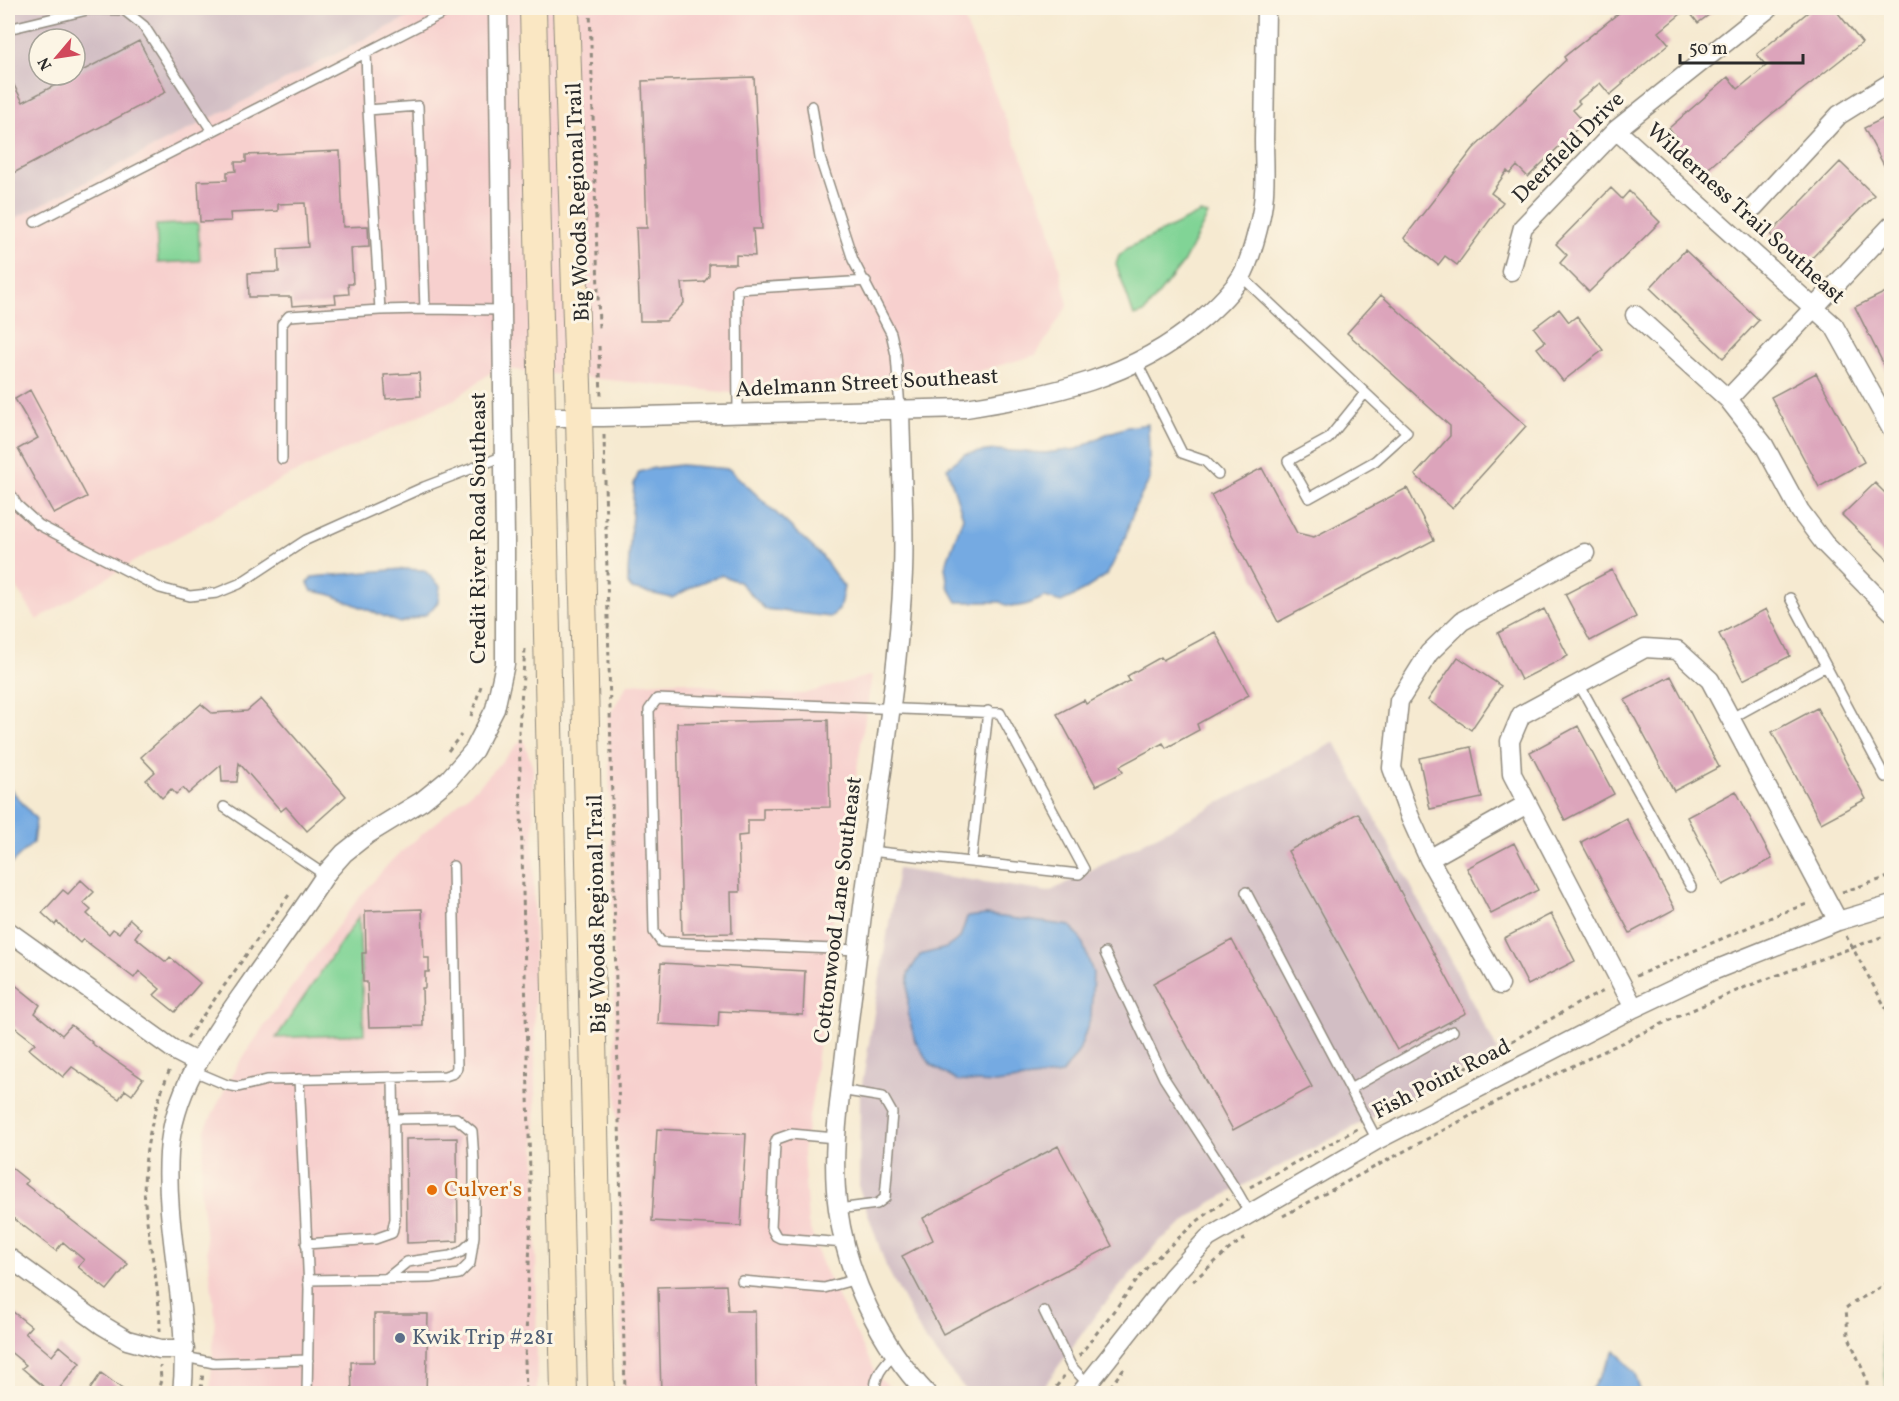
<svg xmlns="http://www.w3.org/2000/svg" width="1899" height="1401" font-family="Vollkorn,serif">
<rect width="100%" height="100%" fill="#fcf5e5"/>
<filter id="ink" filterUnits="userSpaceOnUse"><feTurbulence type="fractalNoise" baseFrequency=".0167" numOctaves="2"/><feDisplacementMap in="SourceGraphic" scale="12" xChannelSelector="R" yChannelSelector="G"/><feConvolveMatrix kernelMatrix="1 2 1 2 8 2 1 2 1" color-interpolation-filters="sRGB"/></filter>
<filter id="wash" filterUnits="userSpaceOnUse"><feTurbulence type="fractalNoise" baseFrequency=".008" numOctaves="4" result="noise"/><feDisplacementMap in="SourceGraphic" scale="24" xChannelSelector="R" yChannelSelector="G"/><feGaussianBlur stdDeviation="1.35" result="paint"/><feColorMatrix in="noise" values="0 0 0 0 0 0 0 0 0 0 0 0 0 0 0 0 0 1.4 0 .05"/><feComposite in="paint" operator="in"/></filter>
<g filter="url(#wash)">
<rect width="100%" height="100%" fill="#f6ead1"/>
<path fill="#f7d0ce" d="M426,8H952L963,17L1048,220L1068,305L1036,355L966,375L847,381L732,393L497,368L455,399L284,478L143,556L37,620L8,574V222Z
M872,675L830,938L813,1092L803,1152L808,1223L824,1269L878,1377L898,1393H623L608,717L628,684L679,681L749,693L803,694Z
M523,738L533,769L537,1393H210L215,1316L200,1188L205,1129L237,1066L283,999L358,899L392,860L484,781Z"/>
<path fill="#d2bec4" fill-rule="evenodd" d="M8,8H426L8,222ZM39,39H75V75H39Z
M952,8H1034L1018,14L959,13Z
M1335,742L1498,1051L1212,1202L1158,1242L1097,1313L1039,1393L969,1394L923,1337L886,1266L859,1188L860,1097L898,869L1049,892Z"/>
<path fill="#81d496" stroke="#568060" stroke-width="1.5" d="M1200,213L1208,215L1183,263L1144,313L1134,316L1116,264L1119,256L1128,248Z
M198,223L200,261L158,263L156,225Z
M359,916L364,1034L276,1038Z
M1891,1301V1393H1887L1880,1323Z"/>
<path fill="#75aae2" stroke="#506a86" stroke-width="1.5" d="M1148,424L1150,479L1135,507L1123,544L1107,575L1078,594L1061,602L1045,597C1032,603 1013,612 1001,602H957L948,586L945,567L963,517L947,468L965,454L995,450L1045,453L1078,449L1104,435L1127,427Z
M681,465L729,469L821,555L844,587L839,610L830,617L765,609L739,582L721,575L700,583L672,598L632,589L628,584V573L634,484L639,472L654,468Z
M402,569L424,570L440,586L438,602L427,614L400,623L329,594L312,591L308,583L312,577Z
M8,786L36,819L33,843L11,864H8Z
M987,915L1071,926L1082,941L1093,973L1091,1016L1079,1051L1062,1074L996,1083L957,1081L931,1065L915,1041L908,1013V974L920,955L946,948L960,938L967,917Z
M1615,1350L1635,1374L1641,1393H1589Z"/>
<g id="blocks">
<path fill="#dca4bb" d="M1625,8H1718L1698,23L1687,9L1659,32L1669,44L1622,83L1623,84L1610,95L1600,83L1578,101L1580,103L1573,110L1584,122L1528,177L1517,166L1510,174L1507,171L1491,193L1503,202L1457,265L1445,256L1438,265L1404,238L1473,149L1566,60L1564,57Z
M1813,8H1834L1862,43L1773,113L1697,178L1671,146L1679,140L1669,128L1728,77L1738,89L1766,66L1757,54Z
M139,41L166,92L8,176V74L23,102Z
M754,77L762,229H753L755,256L736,255V264H709V276L704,282L682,283L684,303L666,321H640L636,228H647L642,81Z
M1892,114V180L1864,128Z
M340,151L343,227L368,226L369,247L351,248L353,284H348L349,294L335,295L336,303L292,306L291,297H249L248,273L279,272L278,249L308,247L305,203L278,204V211L230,213L231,221L200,222L198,181L227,180V172L236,171L235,162H246V155Z
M1840,162L1874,195L1803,267L1770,234Z
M1611,188L1622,199L1629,191L1660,222L1589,292L1560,263L1567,255L1556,244Z
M1685,250L1759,320L1723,358L1650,288Z
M1892,289V381L1855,307Z
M1381,295L1526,426L1452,508L1415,475L1450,436V426L1347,333Z
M1559,309L1569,322L1577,316L1603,350L1563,381L1537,348L1545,342L1534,328Z
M419,373L421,396L386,399L384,375Z
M1816,373L1864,462L1819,487L1771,397Z
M30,390L87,497L54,514L18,449L38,438L15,399Z
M1262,468L1297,533L1314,537L1407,488L1434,540L1278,622L1211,495Z
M1875,483L1892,500V564L1842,515Z
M1612,570L1636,617L1590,641L1565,594Z
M1544,609L1568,656L1521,680L1498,633Z
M1766,609L1790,656L1743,680L1719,634Z
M1215,632L1249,695L1197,724L1199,730L1166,748L1163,743L1120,766L1123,772L1096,786L1057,714L1084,700L1086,704L1130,681L1127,676L1161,657L1163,660Z
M1458,657L1501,686L1471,730L1428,700Z
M1671,676L1719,767L1674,791L1625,700Z
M261,699L346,796L307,831L286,807L281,811L239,763L237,782H222L221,765L188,794L183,788L176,794L171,789L162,798L146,780L155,772L141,757L201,704L212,713L247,711Z
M1817,708L1866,799L1821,823L1772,732Z
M828,720L830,807L763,808V820H748V835L738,836L740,892H731L732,933L682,934L677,723Z
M1578,726L1614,794L1565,820L1530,752Z
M1471,747L1482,798L1430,809L1419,758Z
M1736,791L1772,859L1723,885L1687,817Z
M1358,813L1466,1013L1397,1050L1288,851Z
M1626,818L1675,909L1630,933L1581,842Z
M1514,843L1538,890L1491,914L1467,868Z
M81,880L94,892L83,903L91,910L87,914L109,934L113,929L119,933L130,919L141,929L135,937L166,962L170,957L200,983L175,1012L154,995L160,989L139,971L134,978L83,939L80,943L57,922L55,925L42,913L63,890L68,894Z
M422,909L424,958H429V972H425V988H422L423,1026L369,1027L367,982H363L362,953H366L365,911Z
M1551,914L1575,961L1528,985L1504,938Z
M1232,940L1312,1087L1233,1130L1153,983Z
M661,963L805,971L803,1015L719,1011L718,1027L658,1024Z
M8,979L40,1005L35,1013L62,1035L71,1025L92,1042L91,1043L143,1079L132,1095L125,1090L119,1099L72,1067L63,1077L29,1049L35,1043L8,1022Z
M657,1129L746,1134L741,1226L652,1221Z
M457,1138L458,1241L407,1243L406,1139Z
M1058,1146L1112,1246L943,1334L902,1256L933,1240L923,1218Z
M8,1165L28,1181L25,1184L128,1264L107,1290L78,1267L84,1260L63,1242L56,1251L8,1214Z
M726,1285L728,1311H755L756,1394H661L658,1287Z
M8,1308L31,1326L25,1333L52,1356L60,1346L80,1363L55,1394H52L22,1368L26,1365L8,1350Z
M374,1314H428L426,1394H352L351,1362H374Z
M101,1373L129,1394H87Z"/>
</g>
</g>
<g filter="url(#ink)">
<use href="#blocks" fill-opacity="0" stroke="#908a7e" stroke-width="1.5"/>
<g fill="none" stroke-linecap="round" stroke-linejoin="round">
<g stroke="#908a7e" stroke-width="12">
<path id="lane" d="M8,29L91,9L124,10L144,26L212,131
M366,52L368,110L418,106L425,309L502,310
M812,106L820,158L853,260L891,333L896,355L900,409
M368,110L380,310L425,309
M35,222L453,8
M1242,277L1407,432L1375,461L1309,498L1288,461L1328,439L1365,393
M1137,363L1182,453L1205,461L1218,474
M738,414L737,289L866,281
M282,459V324L289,316L380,310
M8,490L17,505L39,525L160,588L190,596L217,593L239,584L306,540L424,487L504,456
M1790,598L1885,777
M1579,684L1691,887
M1730,719L1826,666
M224,807L325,875
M971,862L988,711
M1246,892L1377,1140
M858,950L661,942L654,932L649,710L657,699L1000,713L1084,869L1079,874L870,851
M1105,953L1164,1078L1238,1193L1250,1214
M194,1071L227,1085L238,1087L267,1080L445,1076L454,1073L457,1068L453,866
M299,1079L309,1289L307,1394
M1350,1089L1453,1031
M835,1138L791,1134L777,1139L775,1144L771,1227L776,1236L780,1238L845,1243
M838,1209L877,1204L885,1198L892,1113L883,1097L840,1090
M306,1244L375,1239L392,1233L395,1219L393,1077
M386,1279L407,1262L450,1256L461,1252L473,1241
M308,1280L431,1278L459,1274L470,1263L474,1236V1160L472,1131L456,1118L393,1119
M742,1281L824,1288L857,1279
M1044,1311L1071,1366L1088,1384
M185,1357L214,1363L308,1360
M875,1394C874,1375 883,1366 895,1353"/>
</g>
<g stroke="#908a7e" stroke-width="21">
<path id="street" d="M1616,130L1834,326L1892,430
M1754,207L1839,115L1892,82
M1511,271L1523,227L1616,130L1769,8
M1635,315L1728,399L1764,445L1800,511L1824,543L1892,612
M1728,399L1892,225
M900,409C901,463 905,518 903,572C898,692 874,811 860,931C855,974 849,1018 844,1062C838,1111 831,1159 838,1209C847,1276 880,1344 927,1394
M543,417H603L966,408C1053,394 1132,379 1201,320C1215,308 1231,293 1241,277C1250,263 1261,220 1263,203C1266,182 1264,160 1264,139C1265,95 1265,51 1266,8
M1429,859L1527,804
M8,931L177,1052L198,1063
M1500,985L1429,859L1410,817L1392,768L1399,701L1429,653L1462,621L1585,553
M1634,1008L1512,774L1510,741L1521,715L1645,648L1677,650L1710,680L1838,921
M8,1257L102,1325L127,1340L160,1349H185
M182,1394C191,1313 164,1234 169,1153C173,1088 214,1035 250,983C276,946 303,910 328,871L344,853L368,834L422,801L449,779L474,750L495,709L505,664V540L498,8
M1080,1394L1173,1276L1208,1238L1377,1140L1634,1008L1710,972L1838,921L1892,905"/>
</g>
<g stroke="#908a7e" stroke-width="28">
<path id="secondary" d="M533,8L564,1394
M566,8L579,416L601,1394"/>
</g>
<path stroke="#908a7e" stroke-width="3" stroke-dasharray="4.5 4.5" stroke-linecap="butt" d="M590,8L599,328
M599,346L601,396
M604,435L625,1394
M481,477L486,590
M525,649L519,729L531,1216L525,1360L526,1394
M471,716L482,683
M448,751L461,735
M1842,892L1892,876
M1846,936L1887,1010L1892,1015
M1636,976L1781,913L1810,903
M187,1038L291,892
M1379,1117L1577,1004L1606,990
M1250,1187L1357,1129
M1283,1216L1498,1101L1683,1014L1748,986L1892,933
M1193,1281L1232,1247L1249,1236
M160,1332C160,1289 149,1246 145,1203C141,1157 153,1109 171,1067
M1079,1356L1149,1265L1196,1222L1228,1199
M201,1389L203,1372
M157,1394L161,1380L160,1366
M1051,1394L1064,1376
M1105,1394L1124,1368
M1867,1394V1380L1848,1335L1846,1308C1860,1297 1879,1291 1892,1279"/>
<use href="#lane" stroke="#fff" stroke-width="9"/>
<use href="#street" stroke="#fff" stroke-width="18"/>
<use href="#secondary" stroke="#fae7c3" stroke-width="26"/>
</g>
</g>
<circle fill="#e8710a" stroke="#fcf5e5" stroke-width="2" cx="432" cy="1190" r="6"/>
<circle fill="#5c6f8a" stroke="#fcf5e5" stroke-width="2" cx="400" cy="1338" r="6"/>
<g text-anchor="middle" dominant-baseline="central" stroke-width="6" stroke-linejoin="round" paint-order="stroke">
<g font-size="22" fill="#2b2b2b" stroke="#fcf5e5">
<text transform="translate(1569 148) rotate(-45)">Deerfield Drive</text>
<text transform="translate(579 202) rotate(-92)">Big Woods Regional Trail</text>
<text transform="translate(1745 214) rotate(42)">Wilderness Trail Southeast</text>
<text transform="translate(867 384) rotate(-3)">Adelmann Street Southeast</text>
<text transform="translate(479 528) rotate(-90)">Credit River Road Southeast</text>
<text transform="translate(839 910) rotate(-83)">Cottonwood Lane Southeast</text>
<text transform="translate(598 914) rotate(-91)">Big Woods Regional Trail</text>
<text transform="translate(1442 1080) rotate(-27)">Fish Point Road</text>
</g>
<g font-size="22" fill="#c56008" stroke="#fcf5e5" text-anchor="start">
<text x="444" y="1190">Culver's</text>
</g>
<g font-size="22" fill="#4e5e75" stroke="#fcf5e5" text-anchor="start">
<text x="412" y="1338">Kwik Trip #281</text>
</g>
</g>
<rect width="1899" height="1401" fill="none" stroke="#fcf5e5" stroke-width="30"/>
<g transform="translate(57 57) rotate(241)"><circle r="28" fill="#fcf5e5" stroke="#a8a49b" stroke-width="1.5"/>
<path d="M0-4.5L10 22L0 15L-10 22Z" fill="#d1495b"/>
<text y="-9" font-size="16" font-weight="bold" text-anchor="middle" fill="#2b2b2b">N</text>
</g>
<path d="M1680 54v9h123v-9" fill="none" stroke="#2b2b2b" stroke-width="3"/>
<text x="1689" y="54" font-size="18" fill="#2b2b2b" stroke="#fcf5e5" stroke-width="4.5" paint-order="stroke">50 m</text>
</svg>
